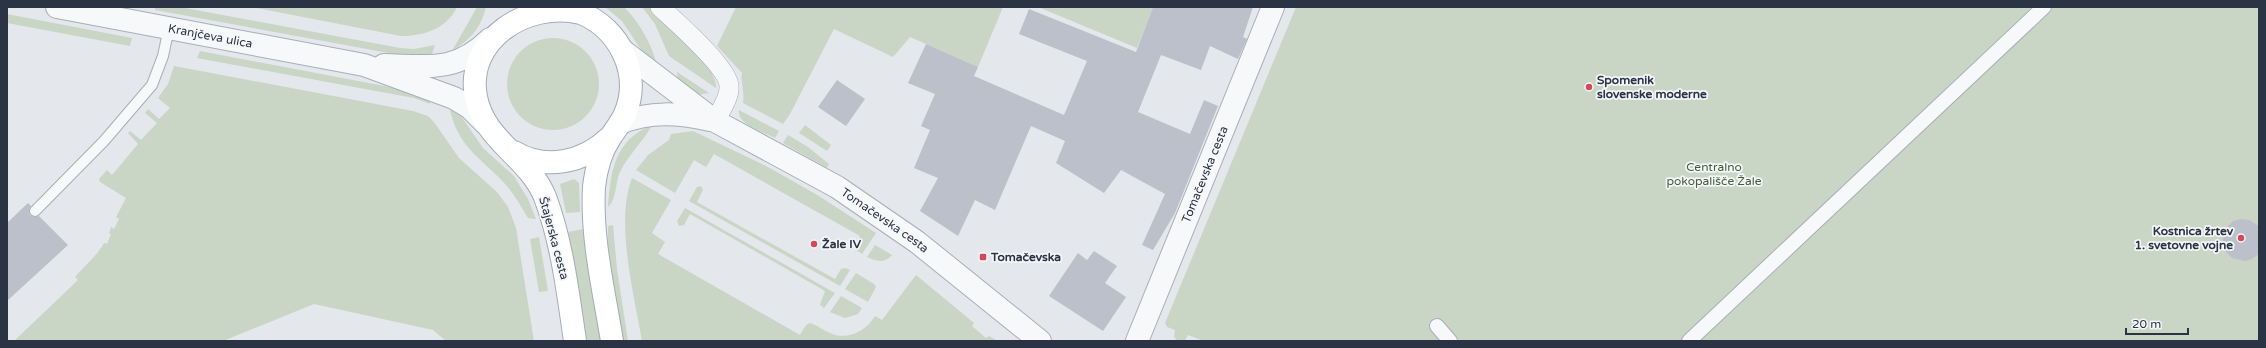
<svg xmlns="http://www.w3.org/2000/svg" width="2266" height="348" font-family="'Varela Round',sans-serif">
<rect width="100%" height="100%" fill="#e4e7ec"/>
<path fill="#c9d6c5" d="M155,7H180L400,48L414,49L435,45L431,57L405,56L155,10Z
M251,7H457C447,29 423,36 401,36Z
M477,7H486C481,28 470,40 452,51Z
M605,7H624C641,24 651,44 658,67L642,51L622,21Z
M642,7H652C666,21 719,68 716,88L669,56L655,24Z
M736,7H1003L978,67L910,37L893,57L834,29L790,114L783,124L743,103C745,94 740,79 742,73L717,46Z
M1038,7H1153L1137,48Z
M1296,7H2259V341H1204L1188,335L1185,341H1177L1174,336L1175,330L1167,327L1165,323Z
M7,14L132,38L130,46L7,23Z
M507 84a46 46 0 1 1 92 0a46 46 0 1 1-92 0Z
M200,51L416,92L429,99L430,104L414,98L197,58Z
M174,66L413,111L428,116L434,122L459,158L497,192L508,207L516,228L534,341H446L433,330L314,304L223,341H14L78,280L75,277C85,265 97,256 104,243L107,244L111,234L109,233L111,227L114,229L119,219L116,217L126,198L100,182L99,179L107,170L112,175L138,144L128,133L130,131L141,140L157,123L145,113L148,109L159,119L170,108L158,98L168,84Z
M677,72L709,93L697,95L678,84Z
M449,104L461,116L483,148L514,176L528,199L536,219L528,218C521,207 515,195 506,185C480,156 456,147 449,104Z
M739,110L779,131L775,138C764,132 737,125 739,110Z
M652,125C643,142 628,155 620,172C615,183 617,199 608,207C611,170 614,141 652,125Z
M805,125L831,145L827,151L799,133Z
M693,131L768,167L819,196L876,233L862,254L854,248L860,236L714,154L706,167L694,160L675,193L636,170L648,155L669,140L671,134Z
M788,135L808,147L829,164L827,168L783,143Z
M632,178L671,200L652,233L665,242L658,254L800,335L806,325L810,323C817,325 823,330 830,333C848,341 866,331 875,316L882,320L916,275L974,323L972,326L986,338L989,336L998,341H642C634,295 615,221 632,178Z
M574,179L579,183L580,212L566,213L560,184Z
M701,186L703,190L697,202L835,279L841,269L845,268L850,270L840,286L689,201L697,187Z
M685,208L835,293L824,308L820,305L825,291L690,214L684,225L679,226L677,221Z
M613,225L617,269L628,341H623L608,248V226Z
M583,229L601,341H586L568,232Z
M539,237L548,291L539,292L530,239Z
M875,245L892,255C885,263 877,262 867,257Z
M856,273L874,284L876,287L868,302L845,289Z
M841,296L862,308L858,314L845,318L830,312Z"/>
<path fill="#bbc0ca" d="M1153,7H1253L1243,37L1247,39L1238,59L1210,46L1201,70L1161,55L1138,112L1190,134L1204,100L1218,106L1175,213L1153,250L1142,245L1165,194L1121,170L1104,193L1056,163L1065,141L1031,126L995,210L975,200L958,236L920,211L938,178L914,168L930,130L921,126L935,94L908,83L926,44L978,67L974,76L1064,115L1087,61L1019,34L1029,9L1136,52Z
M837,80L865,99L846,126L818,107Z
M28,203L31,206L29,210L30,215L34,217L39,216L68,245L7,301V223Z
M2241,219L2249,220L2259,226V254L2252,259L2245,261L2232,258L2226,252L2222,244L2225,229L2233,221Z
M1094,251L1117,266L1105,283L1126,297L1103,331L1049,296L1078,253L1087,260Z"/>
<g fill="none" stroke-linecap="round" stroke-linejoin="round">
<g stroke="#a9aeb7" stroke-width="12">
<path id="service" d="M35,211L104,141L152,85L163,56L169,28"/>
</g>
<g stroke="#a9aeb7" stroke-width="16">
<path id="pedestrian" d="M1437,326L1450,341
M1689,341L2044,7"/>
</g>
<g stroke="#a9aeb7" stroke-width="20">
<path id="minor" d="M660,7C675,21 728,67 729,86C730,98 720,111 715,121"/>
</g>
<g stroke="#a9aeb7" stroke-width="24">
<g id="tertiary">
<path id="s1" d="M57,7L364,65L454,98L469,107L485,123"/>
<path id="s2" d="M622,50L715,121L837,187L917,242L1040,341"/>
<path d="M384,65C428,66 456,73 490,39"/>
<path d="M620,123C651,111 678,113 710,120"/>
<path id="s3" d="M1137,341L1273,7"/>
</g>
</g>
<g stroke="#a3abb8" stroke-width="24">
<path id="primary" d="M514,152C546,171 584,162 609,138
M575,341C568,293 562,242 545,197C529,157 484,141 476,97C465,40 527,0 581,13C620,29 642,74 625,114C621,123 615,130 610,138C600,153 596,169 594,187C591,238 604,291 612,341"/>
</g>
<use href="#service" stroke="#f7f8fa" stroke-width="10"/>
<use href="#pedestrian" stroke="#f7f8fa" stroke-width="14"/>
<use href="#minor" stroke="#f7f8fa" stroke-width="19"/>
<use href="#tertiary" stroke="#f7f8fa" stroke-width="22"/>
<use href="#primary" stroke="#fff" stroke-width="22"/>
</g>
<g fill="#d1495b" stroke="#f4f6f9" stroke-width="1.5">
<circle cx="1589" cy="87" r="4"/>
<circle cx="2241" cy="238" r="4"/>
<circle cx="814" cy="244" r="4"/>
<rect x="979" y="253" width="8" height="8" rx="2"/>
</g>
<g text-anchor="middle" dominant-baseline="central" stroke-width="3.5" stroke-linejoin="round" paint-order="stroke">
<g font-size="12" fill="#2b3445" stroke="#f4f6f9">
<text stroke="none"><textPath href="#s1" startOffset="156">Kranjčeva ulica</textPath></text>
<text stroke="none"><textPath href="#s3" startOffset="180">Tomačevska cesta</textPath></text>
<text stroke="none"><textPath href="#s2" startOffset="314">Tomačevska cesta</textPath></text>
<text transform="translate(554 238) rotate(75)">Štajerska cesta</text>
</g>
<g font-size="12" font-weight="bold" fill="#2b3445" stroke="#f4f6f9" text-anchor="start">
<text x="1597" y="80">Spomenik<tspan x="1597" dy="14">slovenske moderne</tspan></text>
<text x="2233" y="231" text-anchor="end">Kostnica žrtev<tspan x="2233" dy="14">1. svetovne vojne</tspan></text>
<text x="822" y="244">Žale IV</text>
<text x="991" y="257">Tomačevska</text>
</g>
<g font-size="12" fill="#3f6138" stroke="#f4f6f9">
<text x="1714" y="167">Centralno<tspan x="1714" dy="14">pokopališče Žale</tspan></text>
</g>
</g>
<rect width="2266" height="348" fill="none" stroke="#2b3445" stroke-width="16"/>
<path d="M2126 328v6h62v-6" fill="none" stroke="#2b3445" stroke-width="2"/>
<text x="2132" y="328" font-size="12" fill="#2b3445" stroke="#f4f6f9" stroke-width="3" paint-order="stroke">20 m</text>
</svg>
